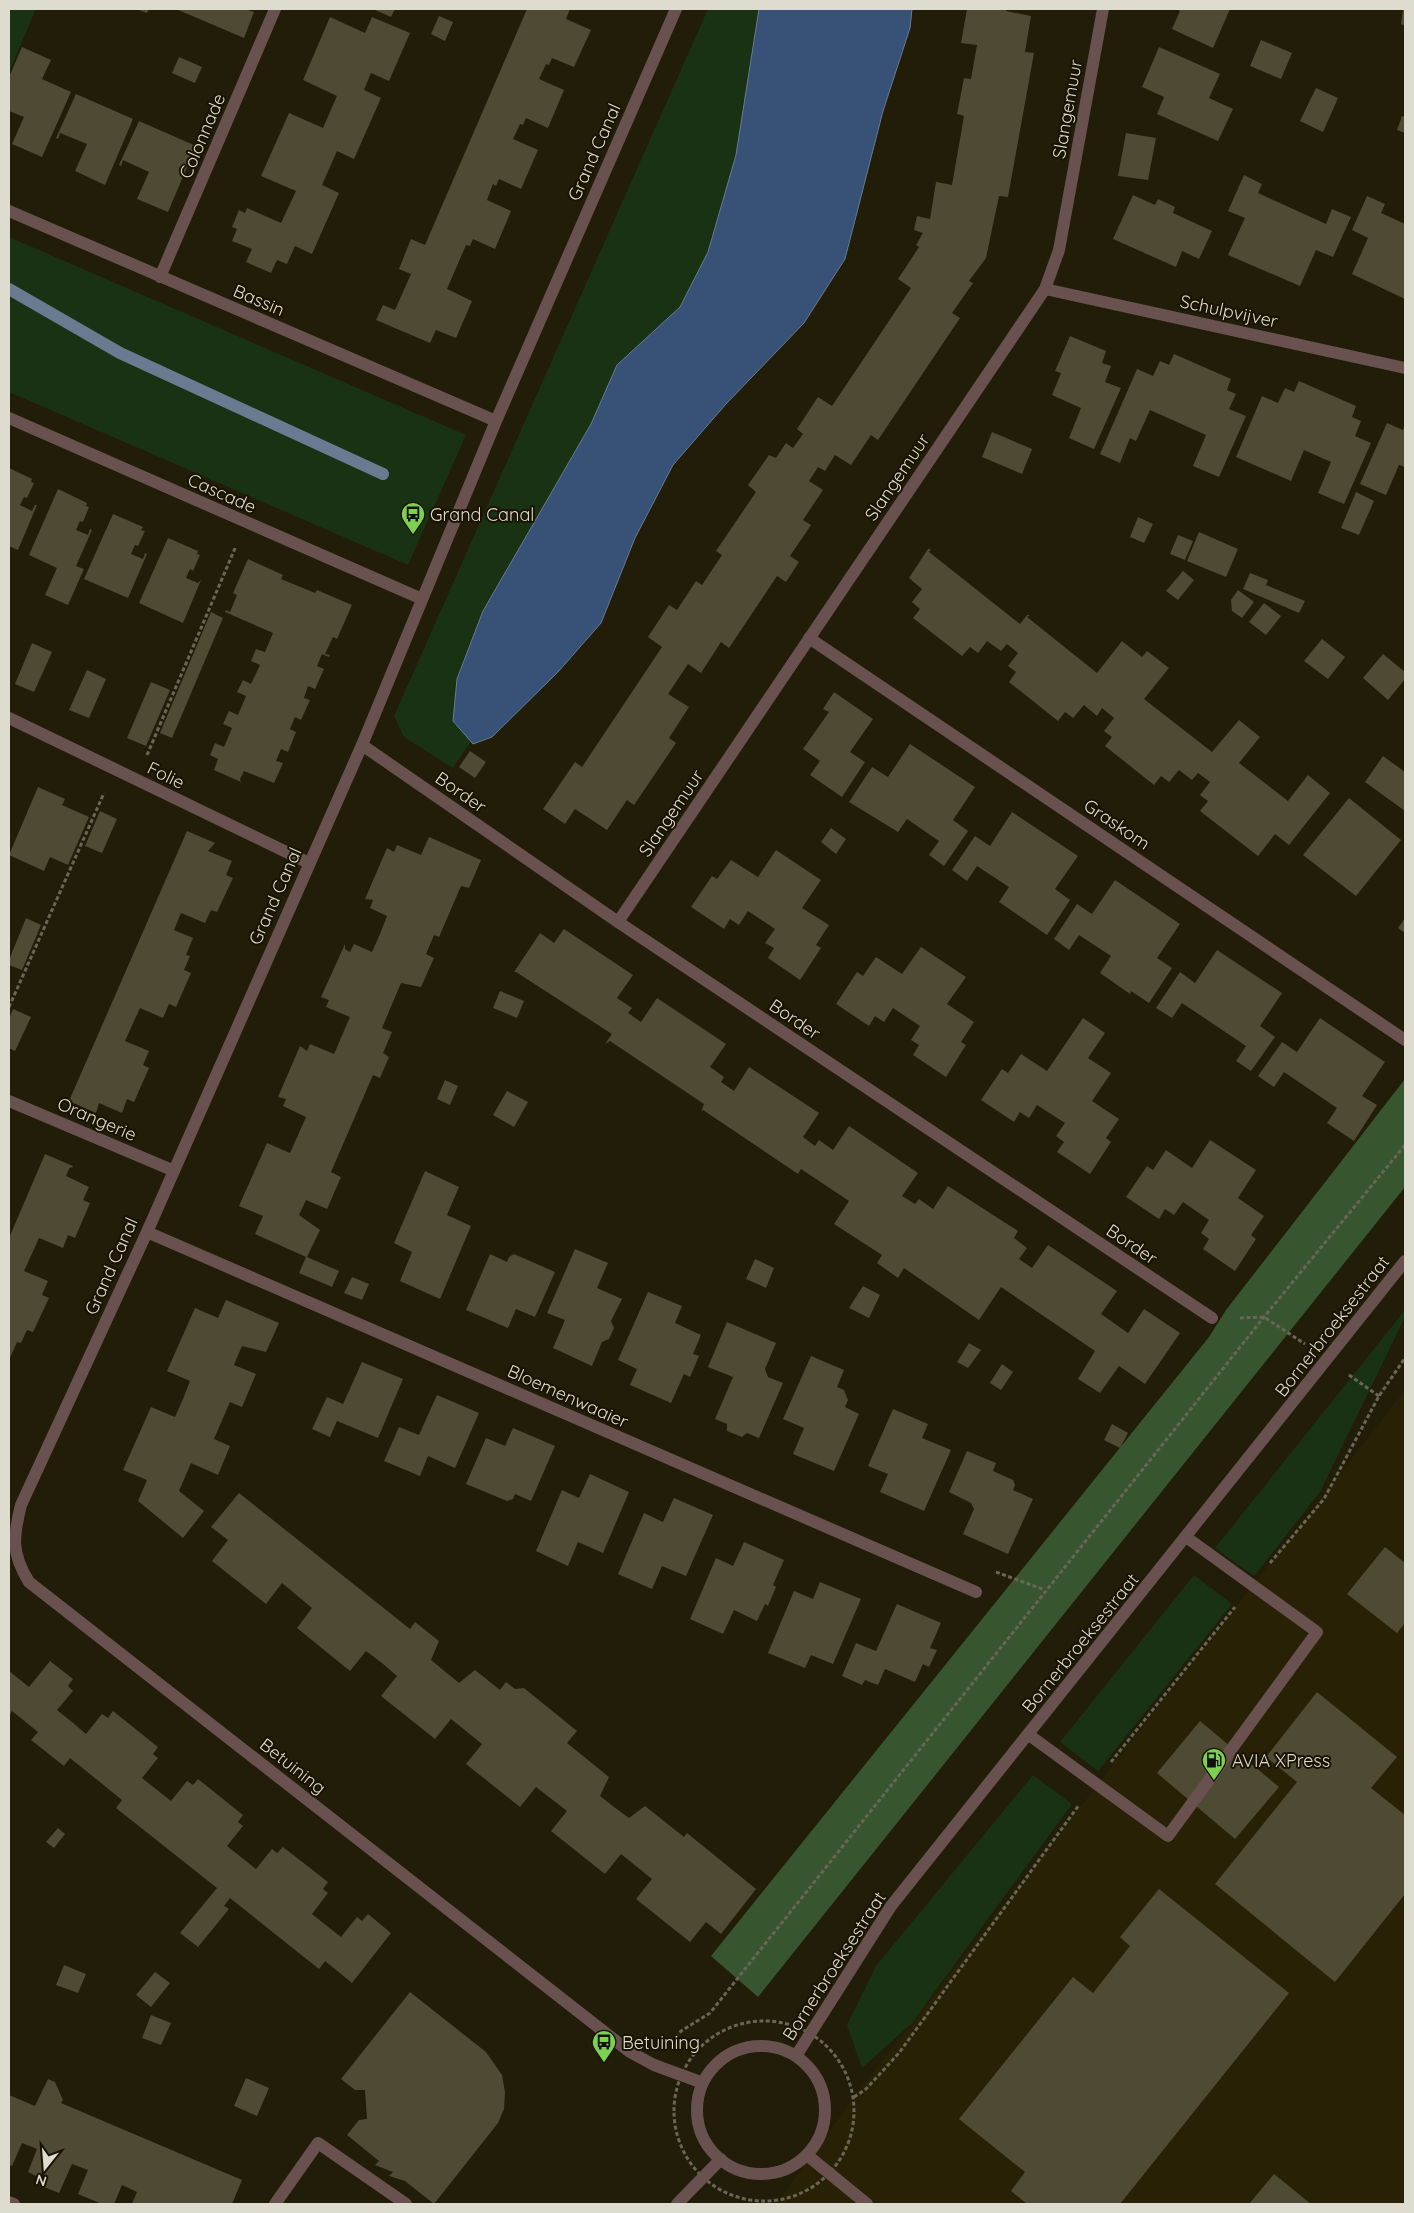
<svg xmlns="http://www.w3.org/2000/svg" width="1414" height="2213" font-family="Quicksand,sans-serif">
<rect width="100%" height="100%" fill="#211d08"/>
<path fill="#282105" d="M1405,1390V2204H776L854,2097Z"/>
<path fill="#1a3214" d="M9,9H36L9,72Z
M708,9H759L736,155L708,252L680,307L617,365L591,424L483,611L457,679L453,721L471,741L453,768L404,737L394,716Z
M9,237L466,435L408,565L9,392Z
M1405,1310V1317L1320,1492L1254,1576L1215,1548Z
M1194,1575L1232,1604L1098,1771L1060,1742Z
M1033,1775L1072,1804L911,2024L862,2068L847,2025L876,1966Z"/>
<path fill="#37562f" d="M1405,1079V1187L758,1997L711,1956L1209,1337L1226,1310Z"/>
<path fill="#375177" stroke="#697b91" d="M759,9H912L910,28L883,111L845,259L804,323L726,404L673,465L635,538L601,623L558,672L492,737L473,744L453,721L457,679L483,611L591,424L617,365L680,307L708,252L736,155Z"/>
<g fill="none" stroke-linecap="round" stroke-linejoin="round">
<path stroke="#697b91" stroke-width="12" d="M9,289L120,353L383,474"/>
</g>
<path fill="#4f4a34" d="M136,9H149L147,13Z
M176,9H245L254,12L244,38Z
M373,9H395L391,17Z
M527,9H570L566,19L591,30L574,67L552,58L549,65L546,64L539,79L564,90L548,128L526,118L523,125L520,124L513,139L538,150L521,189L499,179L496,186L493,184L487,200L511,211L495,249L473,239L470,246L466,245L447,289L472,301L456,338L436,330L430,343L376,320L383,305L395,310L411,274L399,269L411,239L425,245Z
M967,9H1006V11L1031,16L1025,52L1034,53L1008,197L999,196L986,258L969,281L973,283L952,313L960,318L878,440L871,435L851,465L835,455L825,471L818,467L809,481L823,490L803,520L811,525L790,556L799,562L786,582L777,576L729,648L721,642L701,673L688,664L668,694L689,707L669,738L676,743L634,805L627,800L607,830L575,809L565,824L543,809L575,762L582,767L662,647L648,637L669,605L677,610L696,581L702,585L722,555L716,551L756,492L748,485L769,455L776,458L786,443L793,448L803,434L797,429L818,397L832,406L911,288L898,279L919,247L916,245L923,233L914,230L917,216L930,219L936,182L952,185L964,116L957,114L964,78L971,79L977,45L961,43Z
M1176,9H1230L1213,48L1172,29L1180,11Z
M1403,9H1405V26L1401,24Z
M439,16L453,22L445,41L431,34Z
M330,17L365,33L372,17L410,33L389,81L371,73L364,90L381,98L354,159L337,151L322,185L339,193L312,254L295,246L287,264L277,260L271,273L246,262L252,249L232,241L237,229L232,227L239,210L245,213L247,208L281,223L296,191L261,176L289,113L323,128L337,96L303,80Z
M1261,40L1292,53L1281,79L1250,66Z
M22,47L51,60L42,79L71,92L42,157L12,144L24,117L9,111V77Z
M1159,47L1220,74L1209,98L1233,109L1218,141L1157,114L1164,97L1142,87Z
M179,57L202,67L195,83L172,73Z
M1316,88L1338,98L1323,132L1300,121Z
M76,94L133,119L105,185L75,171L87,144L60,133L58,139L56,138Z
M1402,116L1405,117V133L1397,130Z
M139,121L196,146L168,212L137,199L149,172L123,160L121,166L119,165Z
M1126,133L1156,138L1148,180L1118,176Z
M1244,175L1262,184L1258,193L1326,224L1332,209L1351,217L1333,257L1316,250L1300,286L1228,255L1245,218L1228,211Z
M1133,195L1155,205L1158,199L1175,207L1173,213L1212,231L1199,259L1182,251L1176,267L1113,239Z
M1367,196L1385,204L1381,213L1405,224V299L1352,274L1368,238L1352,230Z
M1070,336L1106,351L1102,363L1111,366L1105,382L1121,388L1094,449L1069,438L1081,408L1052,395L1061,373L1055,371Z
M1174,354L1231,379L1227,390L1236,394L1229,409L1246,416L1219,477L1193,466L1206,435L1150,410L1136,441L1130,438L1120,463L1100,454L1137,369L1153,376L1160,361L1169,365Z
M1299,381L1356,406L1352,417L1361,421L1355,436L1371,443L1344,504L1318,493L1331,462L1304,450L1291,481L1236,457L1262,396L1278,403L1285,388L1294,392Z
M1387,423L1403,430L1405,424V467L1399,465L1386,495L1360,484Z
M992,432L1032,449L1022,474L982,457Z
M9,468L32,479L31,482L34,483L27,498L24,497L20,505L32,511L35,505H37L18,550L9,546Z
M58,489L87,503L86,506L89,507L83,522L80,521L76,530L88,535L90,529L92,530L76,566L84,569L68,605L45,595L57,568L29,555Z
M1356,492L1374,501L1359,535L1341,528Z
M113,514L143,527L141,530L145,531L138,546L135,545L131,554L143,559L145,553L147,554L128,598L84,579Z
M1138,517L1153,524L1144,543L1130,537Z
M1199,532L1238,549L1226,577L1187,561Z
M1178,535L1193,541L1185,560L1170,554Z
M168,538L198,551L197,554L200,555L193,571L190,569L186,578L198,583L201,580L183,623L139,603Z
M928,549H931L929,552L1020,624L1027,615H1030L1027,617L1097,673L1122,641L1142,657L1147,651L1169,668L1144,699L1212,752L1239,720L1260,737L1239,763L1288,801L1308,775L1330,793L1289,845L1275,834L1258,856L1200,811L1208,801L1200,795L1210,782L1198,773L1192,780L1179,770L1169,782L1161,776L1154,785L1105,746L1112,737L1104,731L1114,718L1102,708L1097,716L1084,705L1073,718L1065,712L1058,721L1009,682L1016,672L1008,666L1018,653L1007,644L1001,651L987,641L978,653L970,647L962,656L913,618L920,609L912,602L922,589L909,578Z
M248,559L283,575L281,579L315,593L317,590L352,605L337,639L333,637L325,654L330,655L329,657L322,654L317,666L324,669L315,689L308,686L304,698L310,700L301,720L295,717L290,729L296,732L288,752L281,749L276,761L283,763L274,783L244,771L240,779L241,782L214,770L218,759L210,755L215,743L224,747L232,728L223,724L229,711L238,715L246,696L237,692L243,680L251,684L260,665L251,661L256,649L265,652L273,633L225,612L226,610L230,612L237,595L233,593Z
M1183,571L1194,580L1178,600L1166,591Z
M1250,573L1268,580L1266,585L1305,601L1299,613L1243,589Z
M1238,590L1254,602L1242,618L1232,611L1231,600Z
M1264,603L1281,616L1266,635L1249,622Z
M211,612L223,618L172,738L160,733Z
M1322,639L1345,657L1328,679L1304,661Z
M32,643L52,652L34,692L15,684Z
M1383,654L1405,672V679L1388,700L1363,678Z
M87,670L106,679L89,718L69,710Z
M151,682L170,690L146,746L127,738Z
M834,692L873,719L850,752L865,762L842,797L810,775L820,761L803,749L829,712L823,709Z
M910,744L975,787L953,820L968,831L944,866L929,855L939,841L907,819L898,832L849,802L872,767L888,777Z
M470,751L486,762L475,778L459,767Z
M1383,756L1405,772V811L1365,782Z
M38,787L65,799L62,805L89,817L68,865L50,857L44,871L9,855Z
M1349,798L1401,840L1356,896L1303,855Z
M100,811L117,819L102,853L85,846Z
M1012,812L1078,856L1055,889L1070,900L1047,935L999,902L1009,887L977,866L967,881L952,870L975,836L990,846Z
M831,828L846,839L836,854L821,842Z
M187,831L215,843L208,851L232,861L226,875L233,878L217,912L211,910L205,923L181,913L174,930L193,938L186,955L190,956L184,970L191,973L176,1007L169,1004L163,1018L140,1008L125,1041L149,1051L143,1065L149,1068L134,1102L127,1099L122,1113L99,1103L96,1113L69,1101Z
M429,837L481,860L469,888L461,886L439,937L434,935L426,954L434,958L421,987L401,983L382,1028L392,1032L383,1053L389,1057L380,1078L373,1075L331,1172L341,1177L328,1207L327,1209L306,1200L299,1215L320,1230L307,1257L339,1271L332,1287L299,1273L306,1257L255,1234L263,1216L239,1206L267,1143L290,1153L306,1117L283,1106L286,1099L278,1097L300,1046L307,1051L310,1044L334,1054L350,1017L326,1007L329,1000L321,997L345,944V949L350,952L354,944L372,952L380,934L387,916L370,908L373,900L365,899L387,848L394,852L397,845L421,855Z
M776,850L821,880L802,908L829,925L816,945L821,948L800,980L768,958L774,948L765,943L775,929L748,911L739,925L730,919L724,929L691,907L712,876L717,879L731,860L758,877Z
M1115,880L1180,924L1157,958L1172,968L1149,1003L1131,991L1130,994L1100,973L1111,956L1079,935L1069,950L1054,939L1077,904L1092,914Z
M26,918L41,925L22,970L9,965V960Z
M1405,918V933L1398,928Z
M564,929L633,975L617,998L632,1008L628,1013L641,1022L657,998L726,1044L710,1067L724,1077L721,1082L734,1091L749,1067L819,1113L803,1137L815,1146L819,1140L833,1150L849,1126L918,1173L902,1196L915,1204L919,1199L933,1209L948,1186L1018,1231L1014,1238L1027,1248L1019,1259L1032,1268L1048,1245L1117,1291L1101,1314L1128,1333L1144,1309L1180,1333L1145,1384L1119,1366L1100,1393L1078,1379L1095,1351L1001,1287L979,1320L904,1268L898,1278L877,1263L882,1255L834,1224L849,1201L801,1169L798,1174L703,1110L701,1112L704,1104L610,1041L605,1044L612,1034L516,972H514L540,933L554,943Z
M921,947L966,977L947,1004L974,1022L961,1042L966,1045L946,1077L913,1055L919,1045L911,1040L920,1026L893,1008L884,1022L875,1016L869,1026L836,1004L857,972L863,976L876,957L902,974Z
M1217,950L1282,993L1260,1026L1275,1037L1251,1071L1236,1061L1246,1046L1182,1003L1172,1018L1156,1008L1180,972L1195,983Z
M500,991L524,1001L517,1018L493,1008Z
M13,1009L31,1017L15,1051L9,1048V1019Z
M1083,1018L1105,1033L1088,1058L1111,1073L1092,1101L1119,1119L1106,1138L1111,1142L1090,1174L1057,1152L1064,1142L1056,1136L1065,1123L1037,1105L1029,1118L1020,1112L1014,1122L981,1100L1002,1069L1008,1073L1021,1054L1047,1071Z
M1320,1018L1385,1062L1362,1096L1377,1105L1354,1141L1327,1123L1337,1108L1284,1072L1274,1087L1258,1076L1282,1042L1297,1052Z
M445,1080L458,1086L450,1105L437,1099Z
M507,1091L528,1102L514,1127L493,1115Z
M1210,1140L1256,1170L1238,1198L1264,1216L1251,1235L1256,1239L1235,1271L1203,1249L1209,1239L1201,1233L1209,1220L1183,1202L1174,1215L1165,1209L1159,1219L1126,1197L1147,1166L1153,1170L1166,1150L1192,1168Z
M45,1154L73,1166L72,1168L70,1167L66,1176L89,1187L83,1200L90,1203L75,1238L68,1235L63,1248L39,1238L24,1271L48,1281L42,1295L49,1298L33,1332L27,1330L21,1343L17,1342L9,1360V1238Z
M425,1171L459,1187L447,1215L471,1226L440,1299L400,1281L412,1252L394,1243Z
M575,1249L608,1263L597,1288L622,1299L611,1321L614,1328L609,1339L602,1342L592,1366L553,1348L565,1320L547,1313Z
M490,1254L507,1262L509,1257L514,1254L555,1272L535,1317L516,1309L508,1328L466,1310Z
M755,1259L774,1268L766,1288L746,1279Z
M352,1277L369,1284L362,1300L344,1293Z
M863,1286L880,1295L869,1318L849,1308Z
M648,1292L682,1306L675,1323L701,1335L693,1354L699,1356L690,1377L684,1374L671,1403L630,1385L637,1369L618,1360Z
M226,1300L279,1323L266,1352L242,1346L234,1365L256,1374L242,1407L230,1402L214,1439L230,1446L218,1475L191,1463L179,1491L204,1511L183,1538L138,1501L147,1480L123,1470L151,1407L175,1417L183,1399L190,1381L167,1371L195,1308L218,1318Z
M727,1322L776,1343L765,1369L768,1377L783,1383L759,1438L747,1433L742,1437L727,1431V1424L715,1419L733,1377L708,1367Z
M969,1343L981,1350L968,1368L957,1362Z
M811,1356L844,1370L837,1387L844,1390L848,1400L845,1407L859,1414L834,1471L793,1454L804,1428L783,1419Z
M362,1362L403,1379L378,1438L337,1421L330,1437L312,1429L327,1397L343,1404Z
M1002,1364L1013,1372L1001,1390L990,1383Z
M437,1395L479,1413L455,1468L428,1456L420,1476L384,1461L399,1427L419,1435Z
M893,1409L928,1424L922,1438L951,1450L924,1511L880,1492L888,1474L868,1466Z
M1112,1424L1128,1433L1120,1448L1104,1440Z
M513,1428L555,1446L531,1501L515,1494L513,1499L507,1501L466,1484L486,1438L505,1446Z
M967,1451L996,1463L993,1471L1013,1480L1015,1485L1013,1490L1033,1499L1008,1554L963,1534L974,1509L971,1503L949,1492Z
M590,1474L629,1492L603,1553L578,1542L568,1566L536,1551L562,1490L579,1498Z
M239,1493L410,1629L415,1622L439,1641L431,1660L459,1683L475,1670L500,1690L506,1682L515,1689L524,1688L577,1731L567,1743L609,1777L600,1796L614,1807L629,1818L645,1806L684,1837L687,1833L756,1889L721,1934L706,1922L690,1942L636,1899L652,1879L621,1854L605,1874L551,1831L567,1811L536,1787L520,1807L466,1764L482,1744L451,1719L435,1739L381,1696L397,1676L382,1663L366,1651L350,1671L297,1628L312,1608L282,1583L266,1604L212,1561L228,1540L211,1527Z
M674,1498L713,1515L686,1576L662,1566L652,1589L618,1574L644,1513L663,1522Z
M744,1542L784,1560L773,1585L776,1587L768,1606L765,1604L757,1621L734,1610L723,1634L690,1619L716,1558L733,1566Z
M1385,1547L1405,1563V1623L1397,1633L1347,1594Z
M820,1582L861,1599L833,1664L811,1655L805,1668L768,1653L794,1591L813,1599Z
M897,1604L941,1623L930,1648L937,1650L929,1667L923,1664L915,1682L885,1669L878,1685L865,1680L862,1685L842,1676L856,1643L876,1651Z
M50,1661L73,1679L68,1686L73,1691L57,1710L72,1722L86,1734L102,1714L108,1718L113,1711L158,1747L153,1754L158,1758L142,1778L171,1801L187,1781L193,1785L198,1779L243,1815L238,1822L243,1826L227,1846L256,1869L272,1849L277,1853L283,1847L328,1882L323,1889L328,1893L312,1914L327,1926L341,1937L357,1917L362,1921L368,1914L391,1933L352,1983L325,1961L319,1969L230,1898L224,1906L229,1909L198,1947L180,1933L217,1888L116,1808L122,1800L70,1758L64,1766L31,1740L38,1732L12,1711L9,1716V1671L29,1687Z
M1317,1692L1397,1757L1371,1788L1405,1815V1894L1335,1982L1215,1884L1297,1782L1266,1757Z
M1200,1721L1279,1787L1235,1839L1157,1773Z
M58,1828L65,1834L54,1848L46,1842Z
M1159,1889L1289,1993L1120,2204H1027L1011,2191L1025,2172L959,2119L1073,1977L1093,1993L1130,1946L1120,1937Z
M64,1965L86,1974L78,1993L56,1985Z
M155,1972L170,1983L151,2007L136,1995Z
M410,1992L486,2052L502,2075L505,2092L504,2109L498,2123L434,2204L405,2181L389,2176L393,2172L375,2165L379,2161L347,2135L359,2120L367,2119L365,2090H355L341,2079Z
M151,2015L171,2023L161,2045L142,2038Z
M246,2078L269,2088L257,2116L234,2106Z
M48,2079L55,2082L63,2100L61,2103L242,2180L232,2204H132L137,2192L122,2185L114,2204H102L78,2194L88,2170L72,2164L59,2193L39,2185L42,2179L28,2172L37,2149L22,2143L12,2166L9,2165V2095L35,2106Z
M1274,2174L1311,2204H1249Z"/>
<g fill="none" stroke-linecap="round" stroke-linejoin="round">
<path stroke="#6a6655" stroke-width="3" stroke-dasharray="4 2.5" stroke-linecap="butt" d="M147,755L236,546
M9,1007L104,793
M1240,1318L1264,1317L1305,1344
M1349,1375L1379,1396
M1270,1563L1324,1499L1379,1396L1405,1358
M996,1572L1045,1590
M1111,1762L1235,1607
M674 2111a90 90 0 1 1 180 0a90 90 0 1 1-180 0Z
M672,2043L681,2031L710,2013L1264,1317L1405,1145
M854,2097L866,2089L899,2053L1079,1805"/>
<path stroke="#68514f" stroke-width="12" d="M1029,1735L1168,1836L1317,1632L1186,1537"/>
<path stroke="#68514f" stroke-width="12" d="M676,9L496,421L362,745L147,1232L21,1505C13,1537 11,1553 29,1582L630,2052L654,2065L703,2083
M9,211L496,421
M160,277L275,9
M1045,289L1405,368
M9,418L422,599
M809,638L1405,1040
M9,718L309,863
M362,745L618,922L1212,1318
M618,922L1045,289L1059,250L1103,9
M9,1101L172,1170
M147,1232L976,1592
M697 2110a64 64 0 1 1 128 0a64 64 0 1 1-128 0Z
M796,2056L891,1906L1405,1261
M807,2155L867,2204
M9,2202L14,2204
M275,2204L318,2143L406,2204
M677,2204L721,2159"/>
</g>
<defs>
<g id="bus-pin" transform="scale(1.25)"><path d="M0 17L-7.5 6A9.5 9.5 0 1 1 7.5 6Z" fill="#7ed053" stroke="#181302"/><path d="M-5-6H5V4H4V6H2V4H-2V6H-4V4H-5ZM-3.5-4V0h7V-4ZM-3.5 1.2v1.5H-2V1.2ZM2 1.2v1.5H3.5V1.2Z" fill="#111"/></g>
<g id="fuel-pin" transform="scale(1.25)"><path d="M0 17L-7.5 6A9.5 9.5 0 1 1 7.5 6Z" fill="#7ed053" stroke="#181302"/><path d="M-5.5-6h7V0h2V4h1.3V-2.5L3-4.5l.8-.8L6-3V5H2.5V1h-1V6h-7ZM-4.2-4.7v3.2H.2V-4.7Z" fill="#111"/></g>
</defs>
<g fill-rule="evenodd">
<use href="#bus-pin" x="413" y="514"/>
<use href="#fuel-pin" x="1214" y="1760"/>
<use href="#bus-pin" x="604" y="2042"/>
</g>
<g text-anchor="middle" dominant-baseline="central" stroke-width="4" stroke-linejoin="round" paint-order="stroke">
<g font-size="18" fill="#dedccf" stroke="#181302">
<text transform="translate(1067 109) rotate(-80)">Slangemuur</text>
<text transform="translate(202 136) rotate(-67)">Colonnade</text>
<text transform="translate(594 152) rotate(-66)">Grand Canal</text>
<text transform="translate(259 300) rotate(23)">Bassin</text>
<text transform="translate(1229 311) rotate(12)">Schulpvijver</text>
<text transform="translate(897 477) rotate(-56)">Slangemuur</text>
<text transform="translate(222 493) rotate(24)">Cascade</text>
<text transform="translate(166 775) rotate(26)">Folie</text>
<text transform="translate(461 792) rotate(35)">Border</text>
<text transform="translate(671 813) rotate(-56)">Slangemuur</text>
<text transform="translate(1117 824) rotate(34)">Graskom</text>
<text transform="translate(275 896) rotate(-66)">Grand Canal</text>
<text transform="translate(795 1019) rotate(34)">Border</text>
<text transform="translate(97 1119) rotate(23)">Orangerie</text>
<text transform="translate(1132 1244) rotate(34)">Border</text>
<text transform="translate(111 1266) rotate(-66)">Grand Canal</text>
<text transform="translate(1332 1326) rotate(-52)">Bornerbroeksestraat</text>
<text transform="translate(568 1396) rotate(24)">Bloemenwaaier</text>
<text transform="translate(1080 1643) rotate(-51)">Bornerbroeksestraat</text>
<text transform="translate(293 1766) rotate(38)">Betuining</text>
<text transform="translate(834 1966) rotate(-57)">Bornerbroeksestraat</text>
</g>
<g font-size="18" fill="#dedccf" stroke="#181302" text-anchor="start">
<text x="430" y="514">Grand Canal</text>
<text x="1232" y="1760">AVIA XPress</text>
<text x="622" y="2042">Betuining</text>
</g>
</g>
<rect width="1414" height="2213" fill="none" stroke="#dedccf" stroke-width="20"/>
<g transform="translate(45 2168) rotate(197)" stroke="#181302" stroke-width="4" paint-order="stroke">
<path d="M0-4L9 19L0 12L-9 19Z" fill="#dedccf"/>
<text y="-8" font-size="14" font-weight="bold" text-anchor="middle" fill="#dedccf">N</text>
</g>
</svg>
